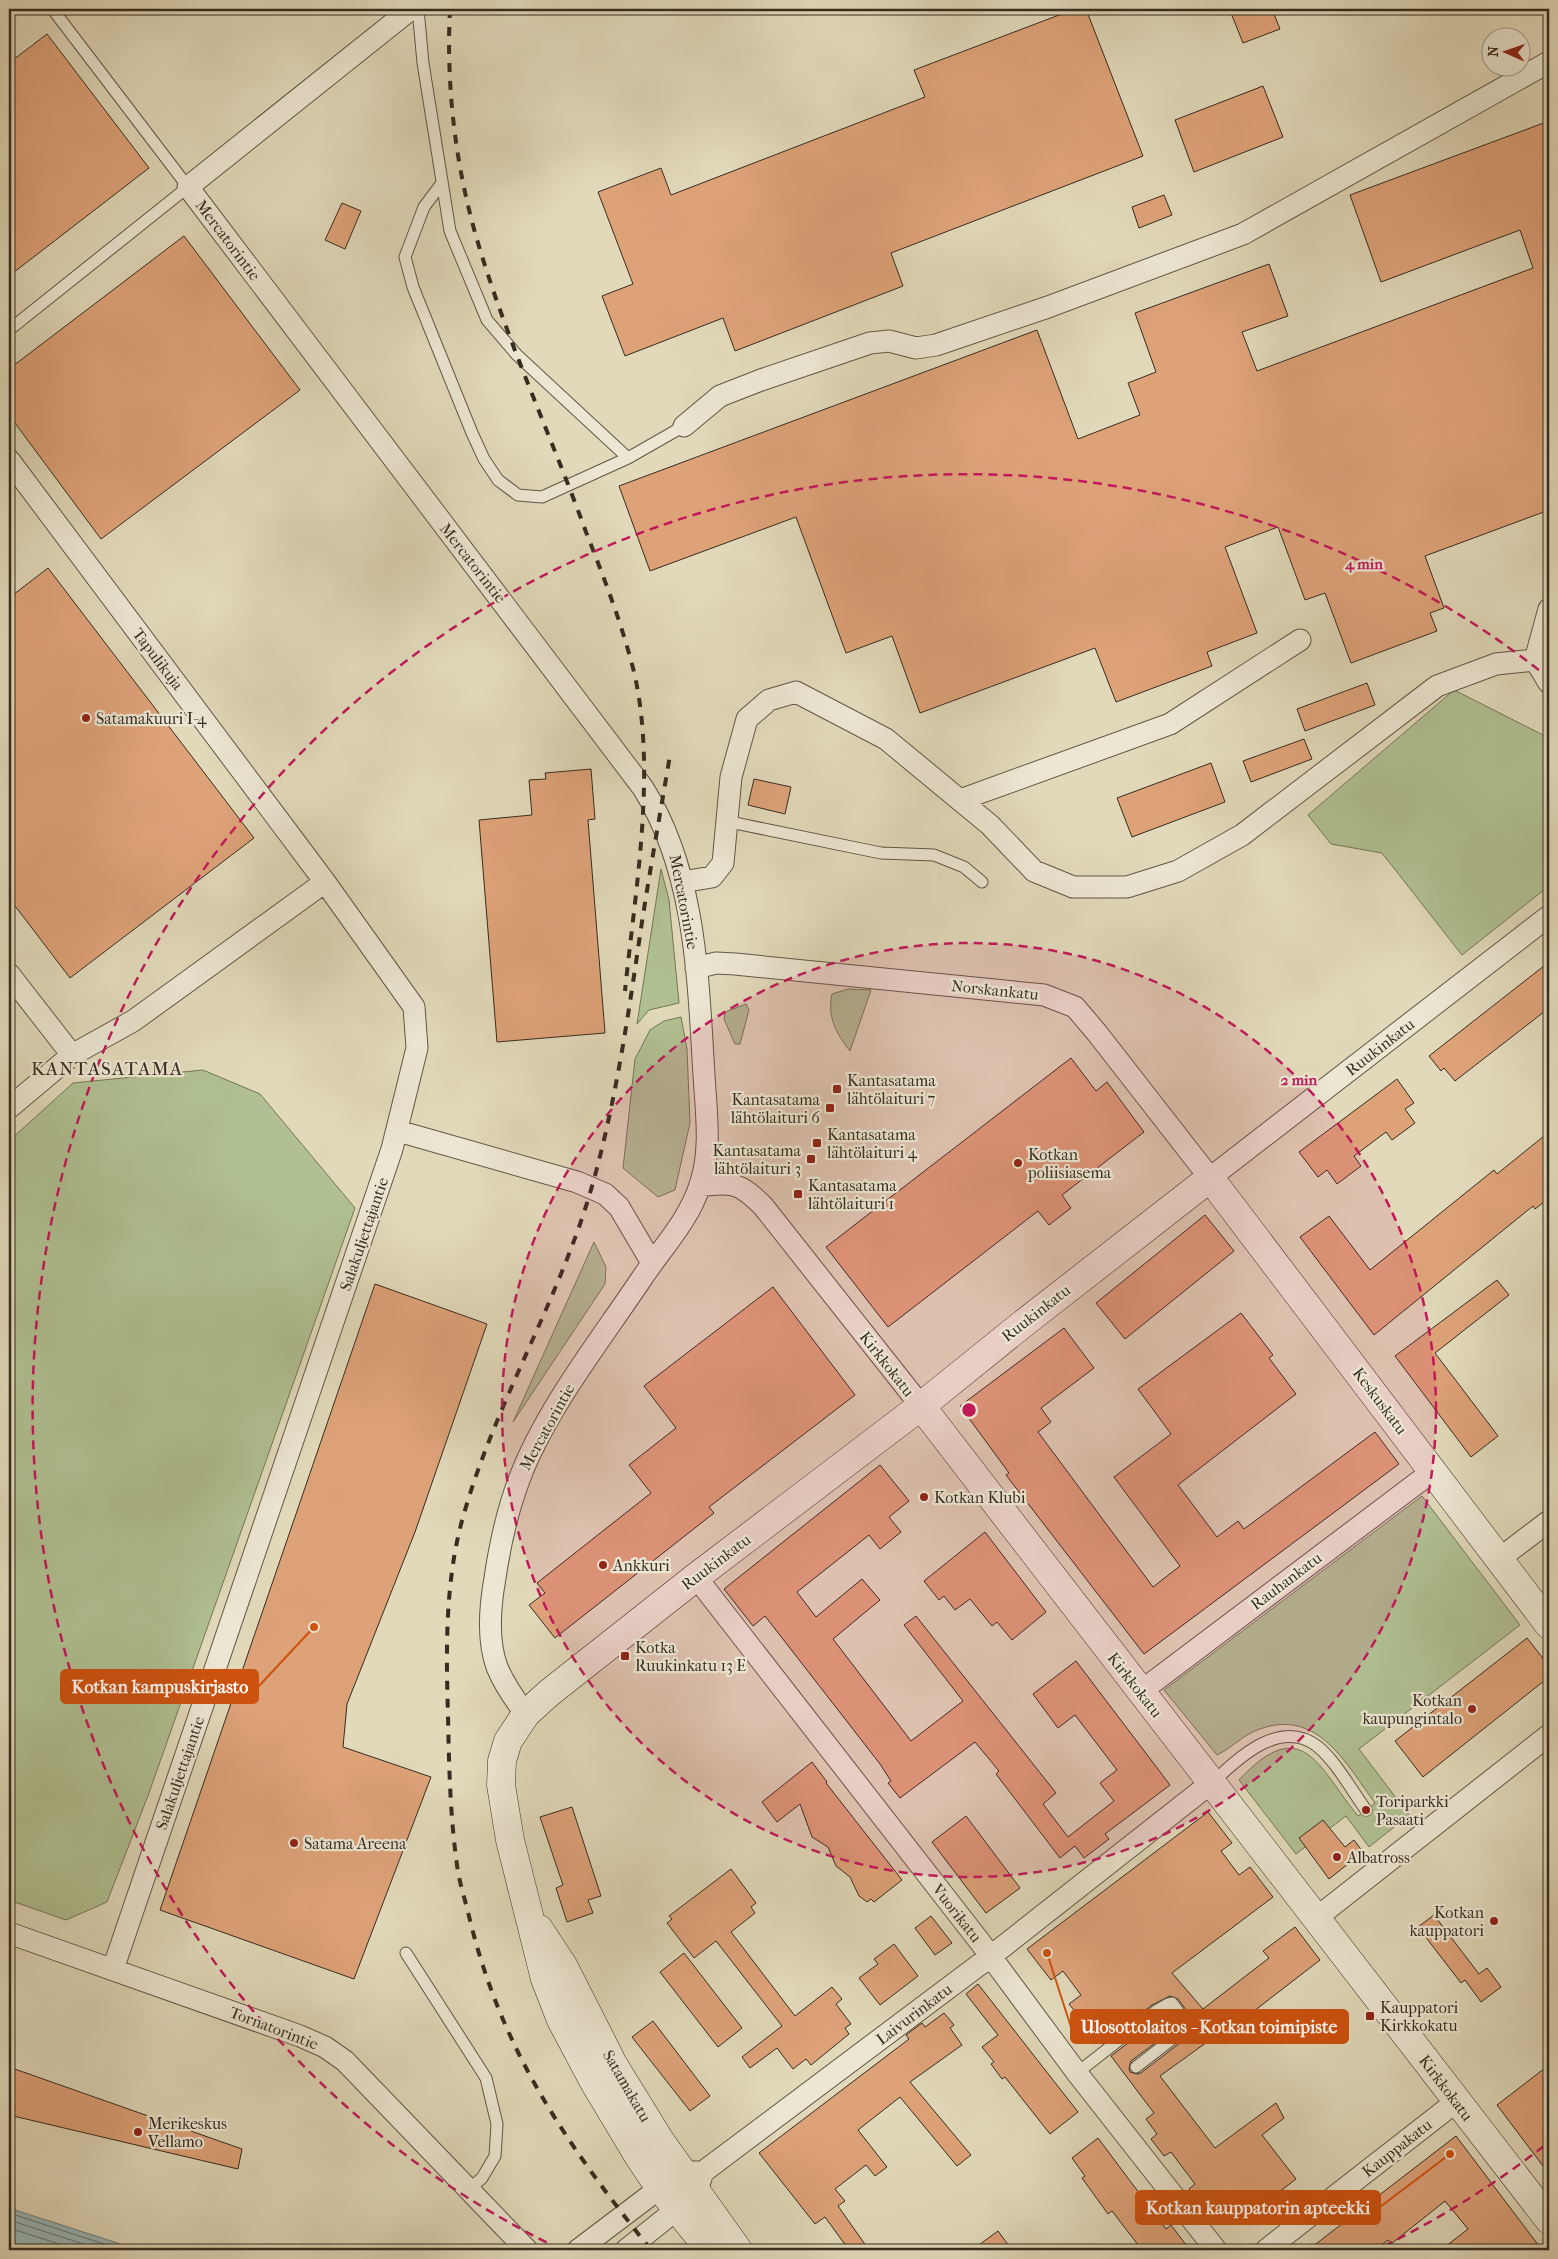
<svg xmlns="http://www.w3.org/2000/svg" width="1558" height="2259" font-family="'IM FELL French Canon',serif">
<rect width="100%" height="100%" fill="#e1d9ba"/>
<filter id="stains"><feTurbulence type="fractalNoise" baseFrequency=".004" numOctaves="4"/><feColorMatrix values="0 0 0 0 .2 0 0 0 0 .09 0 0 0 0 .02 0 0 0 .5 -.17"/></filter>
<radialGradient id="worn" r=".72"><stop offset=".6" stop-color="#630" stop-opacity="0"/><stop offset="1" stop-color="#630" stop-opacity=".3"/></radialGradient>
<path fill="#b0c092" stroke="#737658" d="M1454,690L1549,738V886L1462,955L1382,853L1331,844L1308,815Z
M661,869L669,900L679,1003L649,1010L637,1024Z
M848,989L871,990L850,1051C836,1033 827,1017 832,994Z
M746,1004L749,1010L740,1044H735L724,1019L725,1012Z
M681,1017L687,1049L690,1123L675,1190L658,1197L623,1168L635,1059L650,1030L664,1021Z
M203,1070L260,1094L355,1208L149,1793L107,1902L66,1920L9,1900V1141L73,1083Z
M594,1242L606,1267L605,1284L513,1422Z
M1422,1496L1520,1625L1359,1749L1409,1815L1369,1847L1346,1816L1296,1854L1239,1780C1303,1711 1319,1769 1358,1816L1375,1803C1346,1764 1318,1708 1260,1729C1244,1734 1232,1748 1217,1755L1164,1690Z"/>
<path fill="#97b8b9" stroke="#70807b" d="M9,2208L139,2250H9Z"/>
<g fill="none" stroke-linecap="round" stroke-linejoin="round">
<path stroke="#66726c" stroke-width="1" d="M9,2213L122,2250
M9,2220L102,2250
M9,2228L78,2250"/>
</g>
<path fill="#dea279" stroke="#362c1f" d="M1075,9H1086L1143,156L891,253L903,286L735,351L723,318L625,356L602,296L633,284L598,192L661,168L671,195L925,97L914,70Z
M1243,9H1272L1280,29L1243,43L1231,13Z
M47,34L149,168L9,276V63Z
M1263,86L1283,137L1194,172L1175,120Z
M1549,121V510L1425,556L1444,608L1430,613L1437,631L1351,663L1325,593L1305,600L1278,527L1225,547L1257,633L1207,652L1212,666L1116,702L1095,648L920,713L892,636L846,653L796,517L650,571L619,486L1037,330L1078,439L1140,415L1128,383L1156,372L1135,313L1269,264L1288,316L1242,332L1257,371L1533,268L1520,230L1381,282L1350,195Z
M1164,195L1172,215L1139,228L1132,207Z
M342,203L361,211L345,249L325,240Z
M184,236L300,390L101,539L9,415V369Z
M48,568L254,838L70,978L9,898V598Z
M1367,683L1375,705L1305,731L1297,709Z
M1304,739L1312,759L1251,782L1243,761Z
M1211,763L1225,802L1132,837L1117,798Z
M591,769L595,819L588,820L605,1033L497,1042L479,820L532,815L529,780L546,779L545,773Z
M754,779L791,787L785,814L748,805Z
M1549,962V1008L1455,1081L1444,1068L1441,1071L1429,1056Z
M1071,1058L1096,1091L1107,1082L1144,1132L1062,1195L1071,1208L1049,1225L1038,1211L888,1327L826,1247Z
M1397,1079L1414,1103L1405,1109L1415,1123L1392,1140L1386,1132L1354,1156L1361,1166L1337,1184L1327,1170L1318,1177L1299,1152Z
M1549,1132V1198L1535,1209L1533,1206L1374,1335L1300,1237L1329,1216L1370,1270L1494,1170L1497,1174Z
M1205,1215L1234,1251L1125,1339L1096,1303Z
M1497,1280L1509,1295L1435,1353L1498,1436L1471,1457L1395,1356Z
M375,1284L487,1324L415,1532L347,1704L343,1747L431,1777L354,1979L160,1910Z
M773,1287L855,1395L709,1507L714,1513L555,1638L529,1605L545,1593L537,1583L651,1493L629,1465L676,1428L644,1386Z
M1241,1313L1273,1355L1269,1358L1296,1394L1178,1485L1217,1537L1238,1521L1244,1529L1375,1432L1399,1464L1144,1654L1006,1475L1009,1473L960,1406L1064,1328L1094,1368L1041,1408L1051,1422L1038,1432L1153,1587L1180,1566L1114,1477L1171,1434L1138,1389Z
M880,1465L909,1501L889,1517L901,1532L880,1549L869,1535L797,1592L816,1617L862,1579L880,1600L833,1639L911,1741L963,1701L904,1625L916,1616L1056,1793L1043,1804L1068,1837L1114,1801L1100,1783L1117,1770L1075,1715L1058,1728L1033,1694L1076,1661L1170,1785L1105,1834L1109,1839L1084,1858L1075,1846L1060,1858L996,1774L999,1771L975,1742L900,1798L888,1783L891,1781L880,1764L765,1616L753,1626L724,1589Z
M985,1532L1046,1612L1012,1640L997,1622L992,1626L970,1599L955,1610L944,1596L939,1600L924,1581Z
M1527,1638L1549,1666V1677L1423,1777L1395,1741Z
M812,1762L827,1782L826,1783L902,1880L874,1902L871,1899L867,1902L859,1896L850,1877L836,1866L828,1847L812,1837L800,1804L777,1822L762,1802Z
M572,1807L601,1896L588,1900L593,1913L567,1922L556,1888L563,1885L540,1817Z
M1208,1812L1232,1843L1221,1851L1239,1875L1250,1867L1273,1897L1172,1973L1203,2009L1269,1958L1263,1951L1295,1927L1320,1960L1223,2035L1221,2032L1160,2076L1215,2148L1276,2103L1284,2118L1262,2135L1296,2179L1238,2224L1227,2210L1219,2216L1207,2200L1201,2205L1189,2189L1195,2184L1171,2152L1164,2156L1151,2139L1157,2134L1146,2119L1154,2113L1111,2056L1169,2012L1179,2025L1131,2061L1129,2068L1130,2072L1137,2074L1141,2073L1194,2032L1196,2028L1195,2022L1178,1999L1170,1996L1152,2005L1102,2044L1069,2004L1081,1995L1063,1971L1051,1980L1027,1949Z
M966,1816L1020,1888L986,1913L932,1842Z
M1323,1820L1345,1847L1354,1840L1363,1852L1329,1879L1299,1838Z
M731,1869L756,1903L751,1907L755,1913L731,1932L795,2016L832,1987L842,1999L836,2004L851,2024L845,2028L849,2034L811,2065L806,2059L793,2069L777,2048L750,2068L742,2057L782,2026L716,1941L694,1958L667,1923L672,1919L669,1916Z
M1434,1915L1479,1974L1487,1968L1501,1987L1481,2002L1465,1980L1461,1983L1418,1927Z
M931,1916L952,1943L935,1955L915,1928Z
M894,1944L918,1976L880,2005L859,1978L878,1964L874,1959Z
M684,1953L742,2028L718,2047L660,1972Z
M978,1984L1078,2112L1050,2134L1005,2077L1002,2079L991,2064L994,2062L982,2047L998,2035L966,1994Z
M944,2013L954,2025L950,2028L962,2045L910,2082L971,2155L957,2166L900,2097L858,2130L887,2167L875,2176L866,2165L835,2189L845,2201L838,2206L869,2250H849L825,2217L815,2224L759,2153L909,2039L906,2035L922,2023L925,2027Z
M653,2021L710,2096L690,2111L632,2037Z
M1549,2065V2174L1497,2105Z
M9,2067L242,2149L238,2169L9,2115Z
M1456,2136L1542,2250H1441L1468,2229L1445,2201L1391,2244L1388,2240L1375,2250H1308Z
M1098,2138L1166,2229L1171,2225L1190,2250H1142L1112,2211L1108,2214L1082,2178L1085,2176L1072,2158Z
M998,2231L1012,2250H972Z"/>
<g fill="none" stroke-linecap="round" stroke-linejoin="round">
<g stroke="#615746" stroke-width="13">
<path id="lane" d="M418,9L423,63L450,231L487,320L517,355L628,458L684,426
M442,183L424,207L405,257L413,287L472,433L484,459L498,480L518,495L542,497L628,458
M9,330L188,187L54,11
M725,821L881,853L934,855L964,867L982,882
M1212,1783C1238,1758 1280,1718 1317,1746C1336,1761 1352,1791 1366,1810
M406,1953L486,2078L497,2124L495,2156L482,2178L468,2190
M1077,2073L1156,2011L1168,2004L1172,2003L1189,2026L1136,2067"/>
</g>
<g stroke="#615746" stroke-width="23">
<path id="street" d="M411,9L188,187L643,788C696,872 698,978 704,1075C706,1111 712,1150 700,1185C689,1220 662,1248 642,1278C600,1341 545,1410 519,1480C507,1512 500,1544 495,1578C490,1606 487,1640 497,1667C504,1684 515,1700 526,1714
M684,426L720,396L761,380L870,343L889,341L916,348L936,345L1048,307L1243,234L1549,62
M9,460L325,882
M1535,660L1549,683
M960,800L1170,724L1300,640
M682,882L712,877L723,863L731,777L747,719L769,700L796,692L886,739L990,825L1034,871L1073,887H1127L1178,871L1242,835L1437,686L1496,664L1535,660L1549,609
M696,968L716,963L735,964L1044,995L1075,1007L1097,1033L1210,1178L1549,916
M9,974L72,1055
M9,1108L72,1055L133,1021L325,882L414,1007L417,1048L392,1149L113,1969
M398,1131L577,1182L605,1194L619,1207L652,1263
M700,1186C732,1181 740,1183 763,1206L921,1406
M1499,1559L1549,1521
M696,1577L980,1942L1077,2073L1216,2250
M1140,1692L1433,1471
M1315,1919L1549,1735
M9,1933L300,2036L325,2047L345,2061L527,2250
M578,2250L681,2172H698
M626,2250L696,2194L703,2172L991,1956L1211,1783
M1266,2250L1457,2101"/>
</g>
<g stroke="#362c1f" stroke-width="29">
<path id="secondary" d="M921,1406L1549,2220
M539,1929L564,1967L613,2064L661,2142L738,2250
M710,2250L659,2187L639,2157L594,2082L561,2020L545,1979L510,1840L501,1785L502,1761L508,1741L526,1714L549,1693L696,1577L921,1406L1024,1323L1210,1178L1549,1625"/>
</g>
<use href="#lane" stroke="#ece6d2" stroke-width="11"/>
<use href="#street" stroke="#ece6d2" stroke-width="21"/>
<use href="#secondary" stroke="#ece6d2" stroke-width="28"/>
<path stroke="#362c1f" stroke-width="4" stroke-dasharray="9 9" stroke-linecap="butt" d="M450,9C446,84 455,163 476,236C505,337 550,433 586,532C604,578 622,624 634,672C657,771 635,891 625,991
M651,2250C565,2142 500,2049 468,1912C464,1896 459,1881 457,1865C450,1815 449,1765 448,1715C446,1649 445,1581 463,1517C494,1407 554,1309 588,1200C614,1113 627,1024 640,935C649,875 660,815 670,755"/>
</g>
<circle cx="969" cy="1410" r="467" fill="#c2185b" fill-opacity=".12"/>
<g fill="none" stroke="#c2185b" stroke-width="2.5" stroke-dasharray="9 6">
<circle cx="969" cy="1410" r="467"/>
<path d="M1544 2146A934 934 0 0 1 1378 2249M560 2249A934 934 0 1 1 1544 674"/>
</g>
<g fill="#8f2418" stroke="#ece6d2" stroke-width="2">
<circle cx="86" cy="718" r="5"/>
<rect x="832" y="1084" width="10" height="10" rx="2.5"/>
<rect x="825" y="1103" width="10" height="10" rx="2.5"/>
<rect x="812" y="1138" width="10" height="10" rx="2.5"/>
<rect x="806" y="1154" width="10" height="10" rx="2.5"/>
<circle cx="1018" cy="1163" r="5"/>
<rect x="793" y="1189" width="10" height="10" rx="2.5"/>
<circle cx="924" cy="1497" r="5"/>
<circle cx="603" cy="1565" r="5"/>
<rect x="620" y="1651" width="10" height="10" rx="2.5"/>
<circle cx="1472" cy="1709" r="5"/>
<circle cx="1366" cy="1810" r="5"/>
<circle cx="294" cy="1843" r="5"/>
<circle cx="1337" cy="1857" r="5"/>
<circle cx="1494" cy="1921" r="5"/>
<rect x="1365" y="2011" width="10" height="10" rx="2.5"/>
<circle cx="138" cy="2132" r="5"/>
</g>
<g text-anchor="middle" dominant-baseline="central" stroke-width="4.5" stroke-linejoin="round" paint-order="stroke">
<g font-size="16" fill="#362c1f" stroke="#ece6d2">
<text transform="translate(228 240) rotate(53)">Mercatorintie</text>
<text transform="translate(473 563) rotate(52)">Mercatorintie</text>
<text transform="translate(158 659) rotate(53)">Tapulikuja</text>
<text transform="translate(684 902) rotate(79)">Mercatorintie</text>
<text transform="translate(995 990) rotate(6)">Norskankatu</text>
<text transform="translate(1380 1047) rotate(-38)">Ruukinkatu</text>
<text transform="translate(364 1234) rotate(-71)">Salakuljettajantie</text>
<text transform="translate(1036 1313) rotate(-38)">Ruukinkatu</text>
<text transform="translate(887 1364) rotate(52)">Kirkkokatu</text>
<text transform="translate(1380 1401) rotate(53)">Keskuskatu</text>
<text transform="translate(547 1427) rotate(-61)">Mercatorintie</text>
<text transform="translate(716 1562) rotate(-37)">Ruukinkatu</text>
<text transform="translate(1286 1581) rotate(-37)">Rauhankatu</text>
<text transform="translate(1135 1685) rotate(52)">Kirkkokatu</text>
<text transform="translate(180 1773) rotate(-71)">Salakuljettajantie</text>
<text transform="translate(957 1913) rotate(52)">Vuorikatu</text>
<text transform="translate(914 2014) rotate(-37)">Laivurinkatu</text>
<text transform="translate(274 2028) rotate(21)">Tornatorintie</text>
<text transform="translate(627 2086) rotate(60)">Satamakatu</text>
<text transform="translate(1446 2088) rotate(53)">Kirkkokatu</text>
<text transform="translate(1397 2148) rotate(-38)">Kauppakatu</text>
</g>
<g font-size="16" fill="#362c1f" stroke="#ece6d2" text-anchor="start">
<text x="96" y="718">Satamakuuri I-4</text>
<text x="847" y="1080">Kantasatama<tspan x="847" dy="18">lähtölaituri 7</tspan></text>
<text x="820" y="1099" text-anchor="end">Kantasatama<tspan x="820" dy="18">lähtölaituri 6</tspan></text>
<text x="827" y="1134">Kantasatama<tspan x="827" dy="18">lähtölaituri 4</tspan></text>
<text x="801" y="1150" text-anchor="end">Kantasatama<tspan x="801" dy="18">lähtölaituri 3</tspan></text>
<text x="1028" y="1154">Kotkan<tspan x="1028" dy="18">poliisiasema</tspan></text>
<text x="808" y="1185">Kantasatama<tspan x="808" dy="18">lähtölaituri 1</tspan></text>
<text x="934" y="1497">Kotkan Klubi</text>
<text x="613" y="1565">Ankkuri</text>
<text x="635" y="1647">Kotka<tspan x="635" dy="18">Ruukinkatu 13 E</tspan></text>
<text x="1462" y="1700" text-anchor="end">Kotkan<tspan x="1462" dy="18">kaupungintalo</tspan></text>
<text x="1376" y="1801">Toriparkki<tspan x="1376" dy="18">Pasaati</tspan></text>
<text x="304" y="1843">Satama Areena</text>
<text x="1347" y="1857">Albatross</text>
<text x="1484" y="1912" text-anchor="end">Kotkan<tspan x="1484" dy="18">kauppatori</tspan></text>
<text x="1380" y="2007">Kauppatori<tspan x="1380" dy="18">Kirkkokatu</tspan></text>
<text x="148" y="2123">Merikeskus<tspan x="148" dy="18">Vellamo</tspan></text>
</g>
<g font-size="19" letter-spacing="1" fill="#362c1f" stroke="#ece6d2">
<text x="107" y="1069">KANTASATAMA</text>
</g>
</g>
<circle cx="969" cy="1410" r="8" fill="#c2185b" stroke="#ece6d2" stroke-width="2.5"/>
<g font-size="15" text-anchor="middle" font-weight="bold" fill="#c2185b" stroke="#ece6d2" stroke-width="4.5" stroke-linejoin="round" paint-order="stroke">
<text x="1364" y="569">4 min</text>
<text x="1299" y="1085">2 min</text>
</g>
<path fill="none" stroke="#cd520f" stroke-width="2" d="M314 1627L258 1687M1047 1953L1071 2027M1450 2154L1380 2207"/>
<g fill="#cd520f" stroke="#ece6d2" stroke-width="2">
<circle cx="314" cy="1627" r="5"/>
<circle cx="1047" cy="1953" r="5"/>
<circle cx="1450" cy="2154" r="5"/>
</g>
<g fill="#cd520f" stroke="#cd520f" stroke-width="2">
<rect x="61" y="1670" width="197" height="33" rx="5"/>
<rect x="1071" y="2010" width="277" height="33" rx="5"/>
<rect x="1136" y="2191" width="244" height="33" rx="5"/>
</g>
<g font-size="18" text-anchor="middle" font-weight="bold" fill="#fff">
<text x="160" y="1693">Kotkan kampuskirjasto</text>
<text x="1209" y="2033">Ulosottolaitos - Kotkan toimipiste</text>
<text x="1258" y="2214">Kotkan kauppatorin apteekki</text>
</g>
<rect width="1558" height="2259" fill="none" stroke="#e1d9ba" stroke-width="30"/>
<rect x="10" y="10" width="1538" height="2239" fill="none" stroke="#362c1f" stroke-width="2.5"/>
<rect x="15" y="15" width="1528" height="2229" fill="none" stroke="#362c1f"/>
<g transform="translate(1506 52) rotate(272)"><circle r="24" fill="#ece6d2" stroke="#a39c8a"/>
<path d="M0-4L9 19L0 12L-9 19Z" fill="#8f2418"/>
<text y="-8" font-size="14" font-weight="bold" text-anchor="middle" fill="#362c1f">N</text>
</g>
<rect width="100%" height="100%" filter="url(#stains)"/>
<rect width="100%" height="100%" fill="url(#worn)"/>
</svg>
